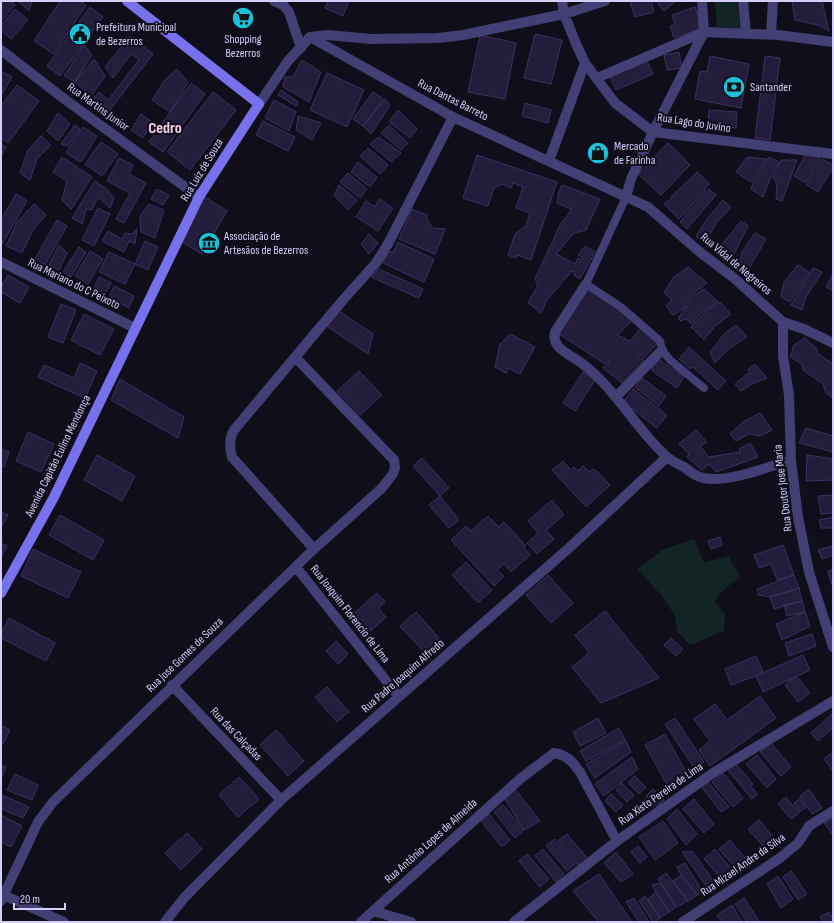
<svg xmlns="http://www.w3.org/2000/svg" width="834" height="923" font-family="'Sofia Sans Condensed',sans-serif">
<rect width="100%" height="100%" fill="#100e1b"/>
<path fill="#122424" d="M715,1H737L740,30H717Z
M694,539L704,563L728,556L740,577L721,592L715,602L725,614L724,631L690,645L677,631L675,616L662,596L637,569L664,549Z"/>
<path fill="#231c3a" stroke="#3c3163" d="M3,1H11L15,5L1,21V3Z
M18,1H32L29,11Z
M60,1H80L86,5L54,54L34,41Z
M328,1H349L343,16L325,8Z
M630,1H651L654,12L635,17Z
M656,1H676L664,11Z
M792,1H822L829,31L818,25L795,20Z
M90,7L103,17L60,76L47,66Z
M695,7L702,28L674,38L670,26L675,25L672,15Z
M15,9L28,20L11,39L1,30V25Z
M535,34L562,40L551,84L524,78Z
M480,35L516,43L505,99L468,92Z
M130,36L153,54L110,110L94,98L99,92L108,100L139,60L131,54L113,78L105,67Z
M84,45L92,55L75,82L64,76Z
M679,52L682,68L667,70L664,55Z
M710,56L749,64L741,108L695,99L700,71L707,72Z
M765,56L780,58L770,140L755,138Z
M94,59L105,76L91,96L75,82Z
M302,60L321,72L309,102L283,87L285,77H293Z
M647,61L653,74L616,90L610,77Z
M177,69L188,82L170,112L152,100L164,81Z
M1,71L12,77L1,96Z
M327,73L364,90L347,127L310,110Z
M191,83L205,94L163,152L149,142Z
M17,85L39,101L8,143L1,138V106Z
M281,90L298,102L296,106L278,95Z
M213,92L236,110L190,170L167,152Z
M373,92L383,99L363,126L353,119Z
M385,99L390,106L371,134L363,126Z
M274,100L296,112L289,131L265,118Z
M525,103L551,110L548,123L522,116Z
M398,110L417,129L410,138L389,122Z
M709,110L737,112L736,128L708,126Z
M58,113L70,124L58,141L47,131Z
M141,114L152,122L143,138L131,130Z
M298,116L321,123L312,140L296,130Z
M263,121L295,137L288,151L256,135Z
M75,125L80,129L68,146L61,144Z
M389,125L408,143L401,150L381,133Z
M83,127L97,136L81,162L66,153Z
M41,136L51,145L37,159L30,180L20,173L28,150Z
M379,137L401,153L391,162L370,144Z
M101,142L118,154L102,176L85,164Z
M668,143L690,165L661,195L638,174Z
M1,144L6,147L1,156Z
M368,148L388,165L380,174L360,156Z
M807,152L820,158L806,183L794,176Z
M477,155L557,182L531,260L517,255L516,258L508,255L515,234L526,226L530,213L516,208L523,187L513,183L511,188L502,184L494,188L488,206L463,198Z
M62,157L92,177L71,209L62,200L67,181L53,172Z
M747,157L766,159L751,182L736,172Z
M769,157L779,162L773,172L763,197L751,189L754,181Z
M119,158L133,165L129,174L146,183L124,223L116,219L130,193L107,181Z
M822,159L833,165V168L818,192L807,185Z
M781,160H797L782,201L776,199L777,185L773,177Z
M358,162L377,177L370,187L351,172Z
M697,172L709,184L705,188V191L679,219L664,204L671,199L672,196Z
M348,173L367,189L360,198L340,182Z
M95,181L105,188L114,198L110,208L98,197L92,210L86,209L82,224L72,218Z
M339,185L357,200L348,210L334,195Z
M562,185L600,199L586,230L574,233L556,254L575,264L578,258L581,260L583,257L578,255L585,246L595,252L580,279L574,275L575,272L572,271L547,300L541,313L528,303L538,285L535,279L561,223L568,215L571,209L557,203L559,191Z
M157,189L169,195L163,205L151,199Z
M709,189L716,195L687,229L680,222Z
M16,194L27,201L1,246V220Z
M203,196L227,211L202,254L182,242Z
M379,199L393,208L378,231L356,217L366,201L375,207Z
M723,200L731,207L717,222L704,244L696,236L707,219Z
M34,204L46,215L33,230L22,253L6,246L17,222Z
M149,204L164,210L155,238L141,232L140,216Z
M98,208L110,214L94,246L82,240Z
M412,209L427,215V220L433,228L445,229L435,254L399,239Z
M57,220L67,226L45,265L35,259Z
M741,221L748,226L730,262L721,254L723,243Z
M137,229L135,244L129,241L124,252L102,241L108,231L122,239L125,233L132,234Z
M755,233L766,239L747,272L739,266L742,252Z
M369,234L378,243L369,254L361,244Z
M145,241L158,247L148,270L135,264Z
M398,242L434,259L424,282L383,263L388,252H393Z
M59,245L67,253L59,270L49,265Z
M79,247L86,252L71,277L63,272Z
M90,251L103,259L88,284L75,276Z
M109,252L135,264L125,284L99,272Z
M798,265L809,272L790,302L781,297L784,282Z
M688,267L707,283L693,294L683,309L673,315L666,306L672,300L664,293L674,277Z
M813,268L822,272L806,297L802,310L791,305Z
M379,269L423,289L419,298L371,277Z
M833,274V291L826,287Z
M8,275L29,287L20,303L1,292V287Z
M99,277L111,283L105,294L94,288Z
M586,285L633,320L617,335L630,341L642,327L659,341L644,358L640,354L638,356L646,362L626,386L603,368L610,362L609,361L605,364L556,332Z
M114,286L134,296L129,308L109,297Z
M704,289L718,302L702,312L692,324L686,319L681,321L678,318L695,295Z
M720,302L731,314L715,326L704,340L691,327L705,312Z
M61,304L76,310L63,343L48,337Z
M336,309L373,334L368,354L325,325Z
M84,314L114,329L100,355L71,340Z
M736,325L747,337L731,347L715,363L710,353L724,334Z
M510,334L535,347L520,374L508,368L506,373L495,367L500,344Z
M805,338L816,348L818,353L825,359L833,363V398L826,393L823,384L803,370L802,364L790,357L794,345Z
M689,347L726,381L718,390L693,367L690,369L679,359Z
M658,359L684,377L677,388L651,370Z
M80,363L97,371L85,398L38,377L44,365L74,378Z
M755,364L767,378L750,385L741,391L735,384L747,374H751L748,370Z
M359,371L382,395L360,415L337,391Z
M583,372L595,380L575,411L563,403Z
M642,378L666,396L659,406L635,387Z
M120,379L184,417L178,438L111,400Z
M633,389L667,415L657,428L623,402Z
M760,413L772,430L760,436L749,434L736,441L730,434L743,422Z
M806,428L833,436V452L799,443Z
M696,430L707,442L700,446L709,457L740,452L739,449L750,443L758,457L716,472L709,464L702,470L687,457L689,454L679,444Z
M28,432L54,444L41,472L16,461Z
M1,449L9,452L4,467L1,466Z
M97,455L135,476L122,501L84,480Z
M807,455L833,459V480L806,481Z
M422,458L449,488L440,496L413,466Z
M563,461L571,470L574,467L578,471L583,466L590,472L594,469L610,485L586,507L552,470Z
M833,495V513L821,514L818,496Z
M440,496L459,520L449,528L429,505Z
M552,500L564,515L546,530L554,539L537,554L527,543L538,533L528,521Z
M1,512L8,515L1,528Z
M60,515L104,540L93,560L49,535Z
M488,516L499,527L504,522L526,546L524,548L530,555L511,572L504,564L497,570L504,576L494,586L451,540L466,526L471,531Z
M833,517V528H821L819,520Z
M720,537L722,545L711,549L708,541Z
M1,543L7,546L1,557Z
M783,545L794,575L777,580L771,564L759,568L754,555Z
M833,546V555L822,559L818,550Z
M33,549L81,572L68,598L21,576Z
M466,562L492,590L478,603L452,575Z
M833,569V584L832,585L828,571Z
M548,575L573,603L551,623L526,595Z
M794,575L799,588L770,597L758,595L757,589Z
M799,588L802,601L774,609L770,597Z
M377,593L385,602L378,608L386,617L369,632L353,614Z
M802,601L805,612L787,616L784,605Z
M605,611L659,678L601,703L572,667L589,653L575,635Z
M416,612L439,638L424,652L400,626Z
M805,612L810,626L782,640L776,624Z
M9,618L55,643L46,661L1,638V633Z
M812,634L816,646L789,656L785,643Z
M671,638L683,649L676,656L664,645Z
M336,641L348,654L338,664L326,651Z
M803,655L810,670L763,692L756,676Z
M756,656L763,672L756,676L731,685L725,669Z
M796,676L810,693L798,702L785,685Z
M327,687L349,712L337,722L315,697Z
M760,696L776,718L710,766L699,750L710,741L694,719L715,704L727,720Z
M833,713V728L818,741L811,733Z
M598,718L606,733L580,746L573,732Z
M675,718L704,762L694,768L665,724Z
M1,725L10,730L3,744L1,743Z
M619,728L625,740L586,761L580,751Z
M276,730L304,761L288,776L260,745Z
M665,734L687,774L667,785L645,745Z
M626,741L631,752L595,778L586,764Z
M771,743L791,767L781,776L760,752Z
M833,752V771L824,759Z
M757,755L776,779L767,788L746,764Z
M632,757L638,769L604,796L595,784Z
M735,763L753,784L751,786L757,794L752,799L727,769Z
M1,765L6,767L1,779Z
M723,773L743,798L733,807L712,782Z
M15,774L38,785L32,800L7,790Z
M634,776L646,787L639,794L628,783Z
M239,777L259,799L238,817L219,795Z
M708,782L729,807L721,812L701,786Z
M622,783L634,795L627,802L616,790Z
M515,789L540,821L524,830L505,799Z
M653,789L664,800L657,807L646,796Z
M809,789L822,808L812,814L800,796Z
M611,794L623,805L616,812L605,801Z
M2,795L29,807L23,818L1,809Z
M786,797L799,813L791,819L778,804Z
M694,799L714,824L704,833L683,809Z
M800,799L806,807L800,812L794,803Z
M503,805L524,830L515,838L494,812Z
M677,809L697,834L686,845L667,819Z
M489,814L510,840L502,847L481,821Z
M1,815L22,826L11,847L1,842Z
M833,818V835L824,823Z
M759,820L779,844L769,853L748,829Z
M663,821L678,843L655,860L639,837Z
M187,833L202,849L181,870L165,853Z
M567,834L588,859L579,866L558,841Z
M554,839L575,864L567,871L546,846Z
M730,840L750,864L740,873L719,849Z
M638,846L647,857L640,863L631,852Z
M543,849L564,874L556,882L535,856Z
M715,849L735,874L725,883L704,859Z
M692,851L715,883L707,887L682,852Z
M616,852L633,874L621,882L604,863Z
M527,854L549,879L540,887L519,861Z
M685,863L702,891L697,895L681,875L677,867Z
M791,871L807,894L798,900L783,877Z
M666,873L688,901L676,907L658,879Z
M599,874L632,922H599L573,891Z
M681,875L697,895L688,901L673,881Z
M778,876L793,899L781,908L767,884Z
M661,883L676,907L669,912L652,885Z
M656,892L669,912L660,918L648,899Z
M645,896L660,918L655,922H653L639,901Z
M634,898L649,922H639L626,902Z
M744,898L759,921L757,922H747L735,904Z
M732,905L742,922H722L717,915Z
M829,912L833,919V922H823L820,917Z"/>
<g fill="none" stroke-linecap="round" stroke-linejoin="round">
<path stroke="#423f74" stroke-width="8" d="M626,197L586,284L621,307L629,314L660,341L662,350L670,360L704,388"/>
<path stroke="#423f74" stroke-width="10" d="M274,1L283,5L289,12L301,48
M605,1L564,14L577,46L585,63L615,103L653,132L833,154
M743,1L746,34
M771,34L773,1
M310,37L453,117L648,207L701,253L734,278L783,322L804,329L833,343
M1,50L63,98L199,197
M597,78L704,32L778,35L833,42
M549,161L585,63
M626,197L631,179L653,132L704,32L702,1
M1,262L135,328
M586,284L555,332C551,348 569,354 580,362C615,387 634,427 666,456C671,461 678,464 684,467C689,471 694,475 700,477C722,485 768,467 791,460
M783,322V356L789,395L791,460L798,517L809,572L833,647
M616,397L662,350
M314,549L232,457C229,447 229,439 234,430L343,300L376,263L388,244L453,117
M296,567L399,697
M172,685L281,800
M1,894L64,922
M1,901L38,822L53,802L314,549L382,488L393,474L395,468L394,460L295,357
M373,911L411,922
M165,922L184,898L281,800L569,548L667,457
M361,922L520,779L554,753C567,755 573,762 580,772L617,841
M514,922L617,841L713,773L833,701
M683,922L780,858L798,843L809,826L833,811"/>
<path stroke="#423f74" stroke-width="10" d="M259,104L288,61L310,37L328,35L371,39L438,38L463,35L564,14L562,1"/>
<path stroke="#7772ec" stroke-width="10" d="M1,593L54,497L199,197L259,104L127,1"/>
</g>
<defs>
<g id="supermarket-disc" transform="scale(1.15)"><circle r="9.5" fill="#1dc0d6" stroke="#100e1b"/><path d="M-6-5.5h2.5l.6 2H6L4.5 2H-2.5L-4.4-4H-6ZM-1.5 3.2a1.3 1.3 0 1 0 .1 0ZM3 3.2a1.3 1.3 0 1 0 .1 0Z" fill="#111"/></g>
<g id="civic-disc" transform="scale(1.15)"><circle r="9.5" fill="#1dc0d6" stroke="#100e1b"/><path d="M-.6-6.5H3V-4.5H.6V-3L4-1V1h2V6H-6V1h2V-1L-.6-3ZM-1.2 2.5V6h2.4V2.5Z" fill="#111"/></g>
<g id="bank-disc" transform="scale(1.15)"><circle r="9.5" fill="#1dc0d6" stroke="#100e1b"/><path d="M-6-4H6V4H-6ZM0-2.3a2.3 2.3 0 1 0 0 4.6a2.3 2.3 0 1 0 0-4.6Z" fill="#111"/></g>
<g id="shop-disc" transform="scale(1.15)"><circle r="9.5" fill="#1dc0d6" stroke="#100e1b"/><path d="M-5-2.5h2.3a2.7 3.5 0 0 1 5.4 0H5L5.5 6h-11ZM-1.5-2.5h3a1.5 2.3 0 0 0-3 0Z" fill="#111"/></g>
<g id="museum-disc" transform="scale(1.15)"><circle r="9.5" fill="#1dc0d6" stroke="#100e1b"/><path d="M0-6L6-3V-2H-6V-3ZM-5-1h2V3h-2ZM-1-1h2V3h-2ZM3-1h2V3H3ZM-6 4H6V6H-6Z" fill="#111"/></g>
</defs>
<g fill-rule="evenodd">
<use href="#supermarket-disc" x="243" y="18"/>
<use href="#civic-disc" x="80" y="34"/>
<use href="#bank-disc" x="734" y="87"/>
<use href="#shop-disc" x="598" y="153"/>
<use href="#museum-disc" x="209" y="243"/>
</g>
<g text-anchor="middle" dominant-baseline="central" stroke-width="4" stroke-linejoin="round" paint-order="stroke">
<g font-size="12" fill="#d4cef8" stroke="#100e1b" text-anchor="start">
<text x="96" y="27">Prefeitura Municipal<tspan x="96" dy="14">de Bezerros</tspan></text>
<text x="243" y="39" text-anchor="middle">Shopping<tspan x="243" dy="14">Bezerros</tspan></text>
<text x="750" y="87">Santander</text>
<text x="614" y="146">Mercado<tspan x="614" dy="14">de Farinha</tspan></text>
<text x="224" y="236">Associação de<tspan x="224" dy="14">Artesãos de Bezerros</tspan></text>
</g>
<g font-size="12" fill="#d4cef8" stroke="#100e1b">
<text transform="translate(453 100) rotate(27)">Rua Dantas Barreto</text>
<text transform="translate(98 107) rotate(36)">Rua Martins Junior</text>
<text transform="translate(694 123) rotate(9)">Rua Lago do Juvino</text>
<text transform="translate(202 170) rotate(-59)">Rua Luiz de Souza</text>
<text transform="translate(736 264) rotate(40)">Rua Vidal de Negreiros</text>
<text transform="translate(74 284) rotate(26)">Rua Mariano do C Peixoto</text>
<text transform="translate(58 456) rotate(-64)">Avenida Capitão Eulino Mendonça</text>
<text transform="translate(783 488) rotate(-97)">Rua Doutor Jose Maria</text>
<text transform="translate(350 614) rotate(52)">Rua Joaquim Florencio de Lima</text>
<text transform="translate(185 655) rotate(-44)">Rua Jose Gomes de Souza</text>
<text transform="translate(403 676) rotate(-41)">Rua Padre Joaquim Alfredo</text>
<text transform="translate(236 734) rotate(46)">Rua das Calçadas</text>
<text transform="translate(661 794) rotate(-35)">Rua Xisto Pereira de Lima</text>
<text transform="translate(431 841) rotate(-42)">Rua Antônio Lopes de Almeida</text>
<text transform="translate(743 865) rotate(-35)">Rua Mizael Andre da Silva</text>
</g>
<g font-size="16" font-weight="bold" fill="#f9d0e9" stroke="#100e1b">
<text x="165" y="128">Cedro</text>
</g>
</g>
<rect width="834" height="923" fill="none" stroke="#d4cef8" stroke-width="4"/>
<path d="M14 903v6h51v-6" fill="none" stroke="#d4cef8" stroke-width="2"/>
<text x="20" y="903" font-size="12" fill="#d4cef8" stroke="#100e1b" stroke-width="3" paint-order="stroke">20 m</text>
</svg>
